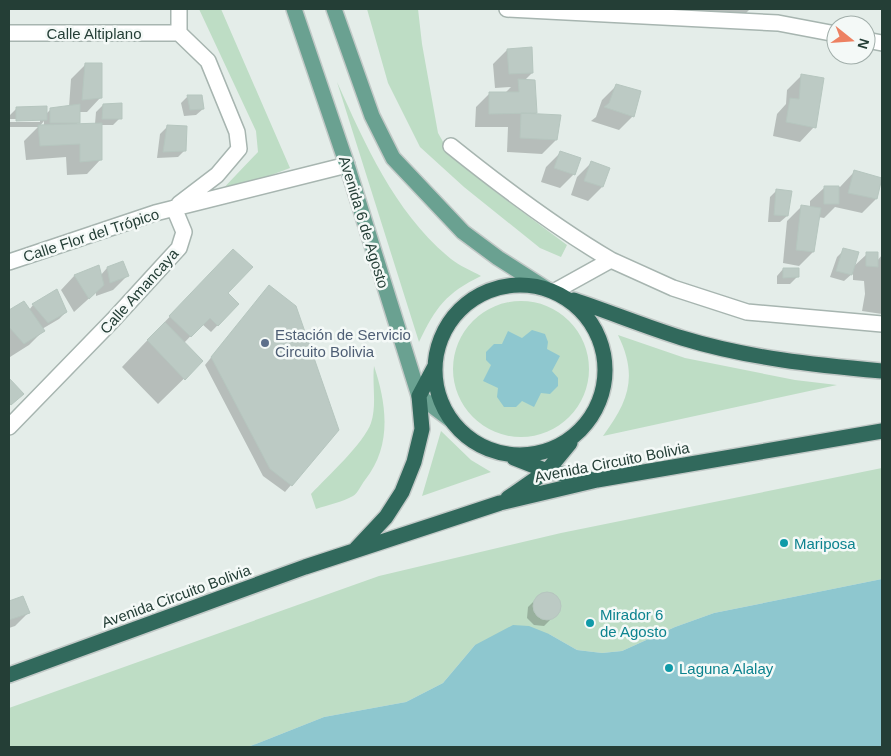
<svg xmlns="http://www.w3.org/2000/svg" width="891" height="756" font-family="Arial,sans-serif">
<rect width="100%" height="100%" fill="#e4ede9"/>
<path fill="#beddc5" d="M199,9H221L290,168L216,196L258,152L256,131Z
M367,9H418L422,44L438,133L450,154L493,190L567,245L561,257L540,248L464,187L420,147L388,83Z
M337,82C366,146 395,213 451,259C460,266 472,271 481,276C446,293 436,307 419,342Z
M453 369a68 68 0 1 1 136 0a68 68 0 1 1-136 0Z
M618,335L685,358L795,380L837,385L603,436C629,401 638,376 618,335Z
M374,366C387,405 392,446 365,480C361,485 358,493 353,496C343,502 327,505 316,509L311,494C327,477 364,443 371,423C377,405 372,384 374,366Z
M441,431L471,460L491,472L422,496Z
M882,468V579L714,613L675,627L622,651L602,653L577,650L549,634L475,645L443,683L406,702L324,717L248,747H9V708L379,576L561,533Z"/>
<path fill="#8ec7cf" d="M532,330L545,334L548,342L547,349L560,356L552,371L558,378V386L550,394L541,393L534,407L522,401L516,407H504L497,397L498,388L483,381L491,365L486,360V352L494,344H502L508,331L522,338Z
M882,579V747H248L324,717L406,702L443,683L475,645L513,625L529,626L549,634L577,650L602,653L622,651L675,627L714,613Z"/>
<path fill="#0003" fill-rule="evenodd" d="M688,9H750L737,22L688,15Z
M507,50L532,73L524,81H534L536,115L556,140L542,154L507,152L508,127H475L476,107L490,93H505L511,87L495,88L493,64Z
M85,65L101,97L87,112H79L77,125L95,124L96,112L103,105L120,118L113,125H101V159L87,174L67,175L66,157L26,160L24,141L38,127H10V120V122H40V119H10V115L17,108L45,115L51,109L69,107L71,79ZM44,121V126L39,127Z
M801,76L814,127L800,142L773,136L777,114L786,104L787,90Z
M616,86L633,116L619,130L591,121L596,117L602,100Z
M188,96L203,109L196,115L184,116L181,103Z
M167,127L185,150L178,157L157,158L160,134Z
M560,153L574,174L560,188L541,182L546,167Z
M591,163L602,187L588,201L571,195L577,177Z
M854,172L882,179L876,199L862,213L835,207L824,218L818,217L813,252L799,266L783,263L787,221L802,206L810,208V201L825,187H840Z
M777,190L787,216L780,222H768L770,197Z
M882,211V229H881Z
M233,250L227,293L238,304L211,332L202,324L184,343L202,361L158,404L122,367Z
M844,250L853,267L867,254L877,261L882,255V314L862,311L865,294L864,281L853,280V273L844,281L830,277L837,257Z
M98,267L100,276L107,268L127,276L113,290L96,296V292L74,312L61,290L74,276Z
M783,269L797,277L790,284H777V276Z
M269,286L291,485L285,492L263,476L205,365Z
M24,302L29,310L33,305L66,312L59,319L42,329L43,331L29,345L10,357L9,311Z
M542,593H553L559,601V611L544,626L534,625L527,618L528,607Z
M22,598L29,612L15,626L9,628V602Z"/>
<path fill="#bccac4" stroke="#b6c6bf" d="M532,47L533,73L509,74L507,49Z
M85,63H102V98L82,100Z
M801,74L824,78L816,128L786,122L790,98L799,99Z
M518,79L535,80L537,113L489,114V92H519Z
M616,84L641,91L634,117L604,107L609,103Z
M187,95H202L204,109L190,110Z
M122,103V119H102L103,104Z
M80,104V123H50V108Z
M47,106V120L16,121V107Z
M521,113L561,115L557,140L520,138Z
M102,123V160L80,162V144L40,146L38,125Z
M167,125L187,126L186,151L163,152Z
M560,151L581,158L575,175L554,168Z
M591,161L610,168L603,187L584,181Z
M854,170L882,178L877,199L848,193Z
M824,186H839V204H824Z
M776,189L792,191L788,216L774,215Z
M801,205L821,208L814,252L796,250Z
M843,248L859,252L852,275L836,271Z
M233,249L253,267L228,293L239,304L218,326L210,318L191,337L169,316Z
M866,252H878V267L866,266Z
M123,261L129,276L110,283L107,267Z
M99,265L104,285L89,299L74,275Z
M783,268H799V277L783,278Z
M269,285L296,306L339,430L292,486L270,469L211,357Z
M57,289L67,312L48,323L32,304Z
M24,301L45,331L24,344L9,327V310Z
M165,322L203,361L185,380L147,340Z
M9,378L24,394L11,405L9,403Z
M533 606a14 14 0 1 1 28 0a14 14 0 1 1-28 0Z
M23,596L30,613L9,620V601Z"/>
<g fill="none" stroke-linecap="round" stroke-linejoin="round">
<g stroke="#a7b5b0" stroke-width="18">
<path id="minor" d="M179,9V33L208,61L237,132L239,149L217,175L179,204
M507,9L778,23L836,34
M9,33H179
M866,40L882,43
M451,146C502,187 555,227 611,260
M9,262L155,213L347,165
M555,291L611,260L673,288L747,312L882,324
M9,427L113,320L179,248L184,232L174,208"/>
</g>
<g stroke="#c2c9c7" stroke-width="18">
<path id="major" d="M294,9L347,165L419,396L451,420
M334,9L372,116L393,158L463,232L498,258L545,288"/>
</g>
<g stroke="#c2c9c7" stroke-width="18">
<path id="highway" d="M435 370a85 85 0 1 1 170 0a85 85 0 1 1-170 0Z
M574,300C610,312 646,327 682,338C747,358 815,365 882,371
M514,458L547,471L590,479
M508,498L547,471L570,443
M356,549L386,517L402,492L414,462L422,429L419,396L435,366
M9,675L305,567L500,503L597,480L882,431"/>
</g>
<use href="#minor" stroke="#fff" stroke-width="15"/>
<use href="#major" stroke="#6aa191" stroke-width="15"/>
<use href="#highway" stroke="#31695c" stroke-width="15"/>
</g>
<circle fill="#5c6f8a" stroke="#f4f9f7" stroke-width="2" cx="265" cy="343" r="5"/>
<g fill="#0f9aa8" stroke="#f4f9f7" stroke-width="2">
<circle cx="784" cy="543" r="5"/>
<circle cx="590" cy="623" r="5"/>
<circle cx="669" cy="668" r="5"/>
</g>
<g text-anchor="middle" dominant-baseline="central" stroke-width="5" stroke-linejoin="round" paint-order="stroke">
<g font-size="15" fill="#243e36" stroke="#f4f9f7">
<text x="94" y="33">Calle Altiplano</text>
<text transform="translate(364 222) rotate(73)">Avenida 6 de Agosto</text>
<text transform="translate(91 235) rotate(-18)">Calle Flor del Trópico</text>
<text transform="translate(139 291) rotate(-48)">Calle Amancaya</text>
<text transform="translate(612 462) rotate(-11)">Avenida Circuito Bolivia</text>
<text transform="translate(176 596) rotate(-20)">Avenida Circuito Bolivia</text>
</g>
<g font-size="15" fill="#4e5e75" stroke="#f4f9f7" text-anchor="start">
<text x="275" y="334">Estación de Servicio<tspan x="275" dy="17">Circuito Bolivia</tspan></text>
</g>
<g font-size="15" fill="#0d838f" stroke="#f4f9f7" text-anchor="start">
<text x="794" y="543">Mariposa</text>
<text x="600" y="614">Mirador 6<tspan x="600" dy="17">de Agosto</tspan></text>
<text x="679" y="668">Laguna Alalay</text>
</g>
</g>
<rect width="891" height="756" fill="none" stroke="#243e36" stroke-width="20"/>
<g transform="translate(851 40) rotate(107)"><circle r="24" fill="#f4f9f7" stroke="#a1aeaa"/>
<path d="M0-4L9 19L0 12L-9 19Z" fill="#ed8162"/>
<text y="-8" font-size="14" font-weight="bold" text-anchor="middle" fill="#243e36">N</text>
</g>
</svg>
